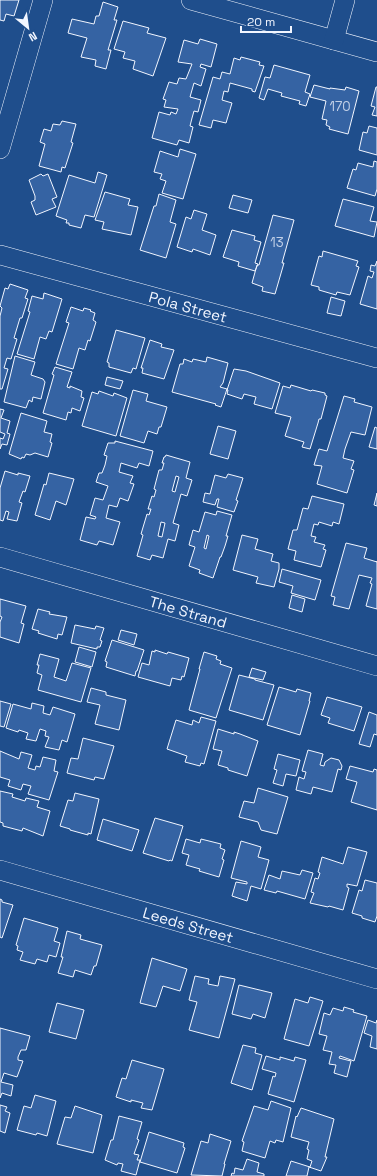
<svg xmlns="http://www.w3.org/2000/svg" width="377" height="1176" font-family="'Space Grotesk',sans-serif">
<rect width="100%" height="100%" fill="#1f4e8c"/>
<path fill="#3563a3" stroke="#f2f6ff" fill-rule="evenodd" d="M0,0H19L14,16L6,14L4,21L0,20Z
M103,2L118,7L114,20H117L108,50H111L106,69L95,66L96,60L81,57L87,38L68,33L72,19L94,24L96,16H99Z
M123,21L149,28L147,33L166,38L153,76L133,69L135,61L123,58L125,52L114,49Z
M200,39L217,44L211,67L201,64L200,67L206,69L201,86L194,83L190,97L201,100L198,112L194,111L192,118L190,126L193,127L189,143L179,140L177,145L152,138L159,112L170,115L171,112L176,114L178,109L164,107L166,100L163,99L169,82L177,84L179,78L186,79L192,64L178,62L184,40L198,44Z
M241,57L260,62L259,65L264,66L255,92L252,91V89L230,83L228,92L224,91L222,100L232,103L226,123L213,120L211,128L199,125L213,77L220,79L222,72L230,74L234,58L240,60Z
M274,65L310,75L305,92L310,94L306,106L299,104L300,101L281,96L282,93L268,89L264,100L259,98L265,77L270,78Z
M314,85L330,89V88L345,90L346,87L359,91L348,134L329,129L330,127L326,125L327,120L322,119L326,101L310,97Z
M376,87H377V116L372,115L375,107L371,106Z
M62,121L76,124L71,142L73,143L65,168L62,167L61,172L39,166L45,144L40,142L44,129L51,131L53,124L60,125Z
M369,126L377,128V155L359,150L363,132L367,133Z
M180,149L196,154L183,199L162,193L166,181L160,179L162,174L154,172L160,151L178,157Z
M374,161L377,162V189L375,196L347,188L353,169L356,170L358,163L373,167Z
M98,172L107,175L94,217L85,215L81,228L69,225V223H66L67,220L56,216L69,175L95,183Z
M41,174L43,176L48,174L57,197L52,199L56,207L36,215L31,202L35,200V196L29,180Z
M105,192L130,199L128,205L138,207L131,235L102,229L104,222L95,220Z
M159,194L176,200L170,222L176,224L166,258L140,250L154,206H156Z
M233,195L252,200L248,213L229,208Z
M343,199L374,207L370,221L377,222L374,237L335,226Z
M194,210L207,214L202,230L216,235L210,255L193,249L192,252L177,247L186,217L191,219Z
M273,215L294,220L282,263H284L275,294L262,291L263,287L252,283L257,265H259Z
M232,230L255,236L254,240L261,242L255,263L258,264L255,271L238,266L239,262L223,257Z
M323,251L358,261L356,266L359,267L350,295L337,292L336,295L319,290V287L311,285L319,256L322,257Z
M377,261V309L360,304L368,276L372,278L374,272L370,271L371,265L375,266Z
M10,284L28,290L25,298L28,299L22,318H20L14,338L17,339L11,359L7,358L4,368L8,369L2,389H0V316L2,308L0,306L5,288L8,289Z
M44,293L62,299L52,332L49,331L46,339L40,337L34,359L17,354L30,312L28,311L32,296L43,299Z
M331,297L345,301L341,316L327,313Z
M71,307L83,311L84,308L91,310L90,311L95,313L93,320L96,322L90,341L88,340L85,350L79,348L73,369L56,364L69,323L66,322Z
M116,330L145,338L136,369L133,368L131,373L109,367V363L107,362Z
M150,340L162,344L161,347L174,350L164,379L142,373L143,368H141Z
M15,356L35,362L31,375L43,379L45,382L41,399L33,397L32,402L29,400L26,408L4,402Z
M207,357L228,363L223,383L220,387L227,389L221,407L215,405L216,404L172,392L180,364H183L184,359L192,362L193,359L206,362Z
M55,367L72,372L67,387L70,388V386L82,391L81,397L84,398L80,411L72,408L71,413L68,412L66,420L43,413L54,375L52,374Z
M234,369L246,371L280,383L272,409L254,404L256,397L244,394L242,399L227,394L228,390H227Z
M107,377L123,381L120,389L105,385Z
M291,385L311,391L312,390L325,393V395L327,396L321,419H319L318,423L310,449L302,447L304,442L285,436L291,417L275,413L283,386L290,388Z
M133,390L148,394L146,401L167,407L161,427H159L157,434L148,431L144,443L120,436Z
M99,391L113,396L114,393L127,398L116,436L82,426L92,392L98,394Z
M344,396L355,399L354,402L372,407L365,435L351,432L345,449L343,458L354,461L351,469L354,470L347,493L317,484L322,466L314,465L319,449L327,451Z
M0,409L4,410L1,418L10,421L7,433L10,434L7,445L2,444L0,449V438L3,439L5,434L0,432Z
M21,413L47,421L44,432L52,434L50,442L52,443L48,457L35,453L30,455L26,454L24,458L22,457L21,459L9,454Z
M218,426L236,431L228,459L210,454Z
M375,427L377,428V449L369,447Z
M115,441L153,451L149,466L139,463L137,468L121,463L119,472L133,476L130,483L134,484L128,501L120,498L117,507L109,505L106,518L120,522L113,545L99,541L97,545L80,540L86,517L95,519L96,517L90,515L95,498L103,500L108,486L96,482L99,473H102L105,465L107,456L104,455L108,443H115Z
M166,455L190,462L186,478L192,480L187,496L181,494L173,523L179,525L175,541L168,539L163,558L152,555L150,560L137,556L143,535L141,534L147,514L149,515L151,509H148L152,496L154,497L156,490L154,489L159,470H162L164,463H162L164,457H165ZM176,476L179,477L175,492L172,491ZM161,522L165,523L162,537L158,536Z
M5,471L18,475V473L30,476L25,492L23,491L19,502L22,503L17,521L7,519L9,512L6,511L3,521L0,520V488Z
M49,473L74,479L66,505L56,501L50,520L35,515L44,484L46,485Z
M228,474L243,478L236,500L238,501L234,512L217,507L219,499H217L215,505L203,502L205,493L210,494L215,475L226,478Z
M377,493V506L374,505Z
M312,496L344,504L339,524L333,522L332,526L319,522L318,525L314,524L311,536L316,537L314,542L325,545L323,549L326,550L321,567L294,560L296,551L288,549L293,530H297L303,508L308,509Z
M217,511L232,515L226,536H228L225,546L221,557H220L213,578L199,573L200,570L189,566L195,547L189,545L193,530L199,532L205,512L216,515ZM207,535L209,536L206,549L204,548Z
M242,535L258,539L255,549L273,554L271,561L279,563V569L274,587L256,583L258,577L233,570Z
M346,543L367,548L364,558L377,562V561V609L366,606L372,584L370,583L372,578L359,575L349,609L333,605L335,597L331,596Z
M282,569L321,580L315,600L291,593L293,586L279,582Z
M292,595L305,599L302,612L289,608Z
M0,599L26,606L21,623L24,624L19,643L0,637V622L2,617L0,616Z
M38,609L50,612L49,614L67,617L62,635L58,634L57,639L38,633L39,631L32,629Z
M75,625L95,629L96,626L104,628L100,640L102,641L100,647H97V649L71,643Z
M121,630L137,634L134,645L118,640Z
M112,640L144,650L137,671H136L135,676L106,667L107,662L105,661Z
M79,647L96,652L92,667L75,662Z
M155,650L167,654L168,652L189,658L184,677L182,676L181,680L172,678L170,686L138,677L142,663L149,665L152,651L155,652Z
M204,652L217,656L216,659L221,661L220,664L232,668L216,718L189,710L200,669H199Z
M40,654L59,659L54,677L66,681L72,663L91,668L81,702L38,690L42,675L37,673L39,665H37Z
M252,668L266,672L263,680L249,677Z
M239,675L255,679V680L274,685L263,720L229,710Z
M279,687L296,692L297,689L311,693L309,701H310L300,735L267,725Z
M91,688L106,692V695L126,700L119,730L95,724L100,705L87,702Z
M327,697L362,707L354,731L328,723L330,718L321,715Z
M0,701L11,704L4,727L0,726Z
M32,703L44,706L43,713L50,715L53,707L75,714L67,742L62,740L59,750L45,747L49,737L45,736L46,731L40,729L36,741L26,739L28,733L19,730L18,732L6,728L13,704L31,709Z
M369,712L377,715V735L374,734L370,747L359,744Z
M201,717L216,721L204,764L201,763L200,766L185,762L187,756L167,749L176,720L192,725L193,720L199,723Z
M218,729L234,734V732L240,734L258,741L247,776L228,770V768L218,765L222,751L213,749Z
M83,738L114,746L104,779L95,777L94,780L67,773L71,758L78,759Z
M308,750L323,754L320,765L324,766L325,762L331,758L339,760L342,766L341,770L338,769L332,792L313,787L311,794L296,790L299,777L304,779L306,772L302,771Z
M0,751L19,759L21,752L32,755L28,768L35,770L36,766L40,767L43,757L56,760L54,771L58,772L49,800L28,794L31,786L23,784L21,790L8,786L10,780L0,777Z
M278,754L300,760L296,776L286,774L283,786L273,783L277,770L274,769Z
M350,766L373,772L374,769L377,770V810L351,802L357,782L346,779Z
M258,788L288,797L277,834L261,830L258,822L239,817L244,801L254,803Z
M0,791L13,794L12,797L25,801L26,798L39,801L37,807L50,811L43,836L23,828L22,831L3,826V823L0,822Z
M75,793L99,799L91,834L88,833V835L70,830V829L60,826L68,800L73,801Z
M155,818L183,826L172,861L170,860L169,861L143,853Z
M103,819L139,830L132,851L97,840Z
M186,839L200,843L201,839L221,844L220,848L225,850L222,859L224,860L219,877L199,871L200,869L186,865L189,855L182,853Z
M241,841L261,847L258,857L269,860L261,889L251,886L247,901L232,896L236,882L247,884V882L231,878Z
M348,847L367,852L357,886L347,884V887L349,888L343,910L329,906L328,907L310,903L314,893L311,892L315,878L318,879L320,873L318,872L322,857L343,864Z
M302,870L313,873L305,899L277,891L276,893L264,890L269,875L280,879L282,871L300,875Z
M365,880L377,883V916L375,922L362,918V916L352,913L359,890L362,891Z
M0,899L2,900V902L13,905L2,938L0,937Z
M24,918L58,928L54,941L60,943L56,957L49,955L47,962L37,959L35,964L20,960L23,952L17,950L18,946L16,945Z
M67,931L81,935L80,939L102,945L96,966H94L91,975L75,970L73,977L58,973L63,957H61Z
M152,958L187,969L180,991L163,986L156,1007L140,1003Z
M195,976L209,979L208,984L218,986L220,976L235,979L219,1038L189,1030L197,1002L189,1000Z
M239,985L272,993L265,1018L253,1014L251,1019L232,1014Z
M310,997L323,1001L309,1046L284,1039L295,999L308,1003Z
M57,1003L84,1010L76,1039L49,1032Z
M344,1007L354,1010L353,1012L367,1016L354,1061L340,1056L339,1058L351,1061L347,1077L334,1073L336,1065L329,1064L332,1052L323,1050L327,1036L319,1034L324,1013L330,1015L333,1008L343,1011Z
M368,1020L376,1023L377,1020V1049L370,1047L372,1036L364,1033Z
M0,1028L30,1036L26,1050H21L18,1057V1060L23,1061L17,1077L4,1073L1,1082L13,1085L11,1096L2,1093L0,1098Z
M243,1045L256,1048L255,1053L262,1055L252,1090L231,1083Z
M266,1056L280,1060V1057L294,1061L295,1057L306,1060L294,1102L268,1094L273,1076L275,1077L276,1073L262,1069Z
M132,1060L164,1069L152,1110L141,1108L143,1103L131,1100V1102L116,1097L122,1078L126,1079Z
M35,1095L56,1101L47,1136L37,1133L36,1135L17,1130L24,1106L31,1108Z
M271,1101L291,1108L283,1142L276,1140L275,1143L270,1141L265,1158L242,1151L244,1142L242,1141L254,1106L268,1110Z
M0,1105L7,1107L5,1111L10,1113L5,1133L0,1131Z
M75,1106L102,1115L93,1153L57,1144L65,1117L71,1118Z
M301,1108L334,1119L325,1157H327L321,1171L309,1167L307,1176H286L291,1161L310,1167L312,1161L307,1159L309,1150L307,1149L309,1142L291,1137L296,1116L297,1117Z
M119,1116L142,1122L137,1139L139,1140L134,1154L139,1155L137,1160H140L136,1175L121,1171L123,1164L118,1163L117,1165L105,1160L111,1140H113Z
M149,1132L184,1143L183,1147L185,1148L177,1173L140,1162Z
M210,1134L231,1141L224,1164H225L222,1176L191,1175L201,1141L208,1143Z
M247,1159L259,1163L257,1172L264,1174V1176H231L232,1173L234,1174L235,1168L243,1170Z"/>
<g fill="none" stroke-linecap="round" stroke-linejoin="round">
<g stroke="#f2f6ff" stroke-width="20">
<g id="minor">
<path d="M191,0L377,52"/>
<path d="M334,40L345,0"/>
<path d="M0,149L43,0"/>
<path id="s1" d="M0,255L377,358"/>
<path id="s2" d="M0,557L377,666"/>
<path id="s3" d="M0,870L377,979"/>
</g>
</g>
<use href="#minor" stroke="#1f4e8c" stroke-width="19"/>
</g>
<g text-anchor="middle" dominant-baseline="central" stroke-width="3" stroke-linejoin="round" paint-order="stroke">
<g font-size="13" fill="#c3d1e8">
<text x="340" y="106">170</text>
<text x="277" y="242">13</text>
</g>
<g font-size="15" fill="#f2f6ff" stroke="#1f4e8c">
<text stroke="none"><textPath href="#s1" startOffset="195">Pola Street</textPath></text>
<text stroke="none"><textPath href="#s2" startOffset="196">The Strand</textPath></text>
<text stroke="none"><textPath href="#s3" startOffset="196">Leeds Street</textPath></text>
</g>
</g>
<g transform="translate(28 28) rotate(151)" stroke="#1f4e8c" stroke-width="3" paint-order="stroke">
<path d="M0-3L7 15L0 10L-7 15Z" fill="#f2f6ff"/>
<text y="-6" font-size="11" font-weight="bold" text-anchor="middle" fill="#f2f6ff">N</text>
</g>
<path d="M241 26v6h50v-6" fill="none" stroke="#f2f6ff" stroke-width="2"/>
<text x="247" y="26" font-size="12" fill="#f2f6ff" stroke="#1f4e8c" stroke-width="3" paint-order="stroke">20 m</text>
</svg>
